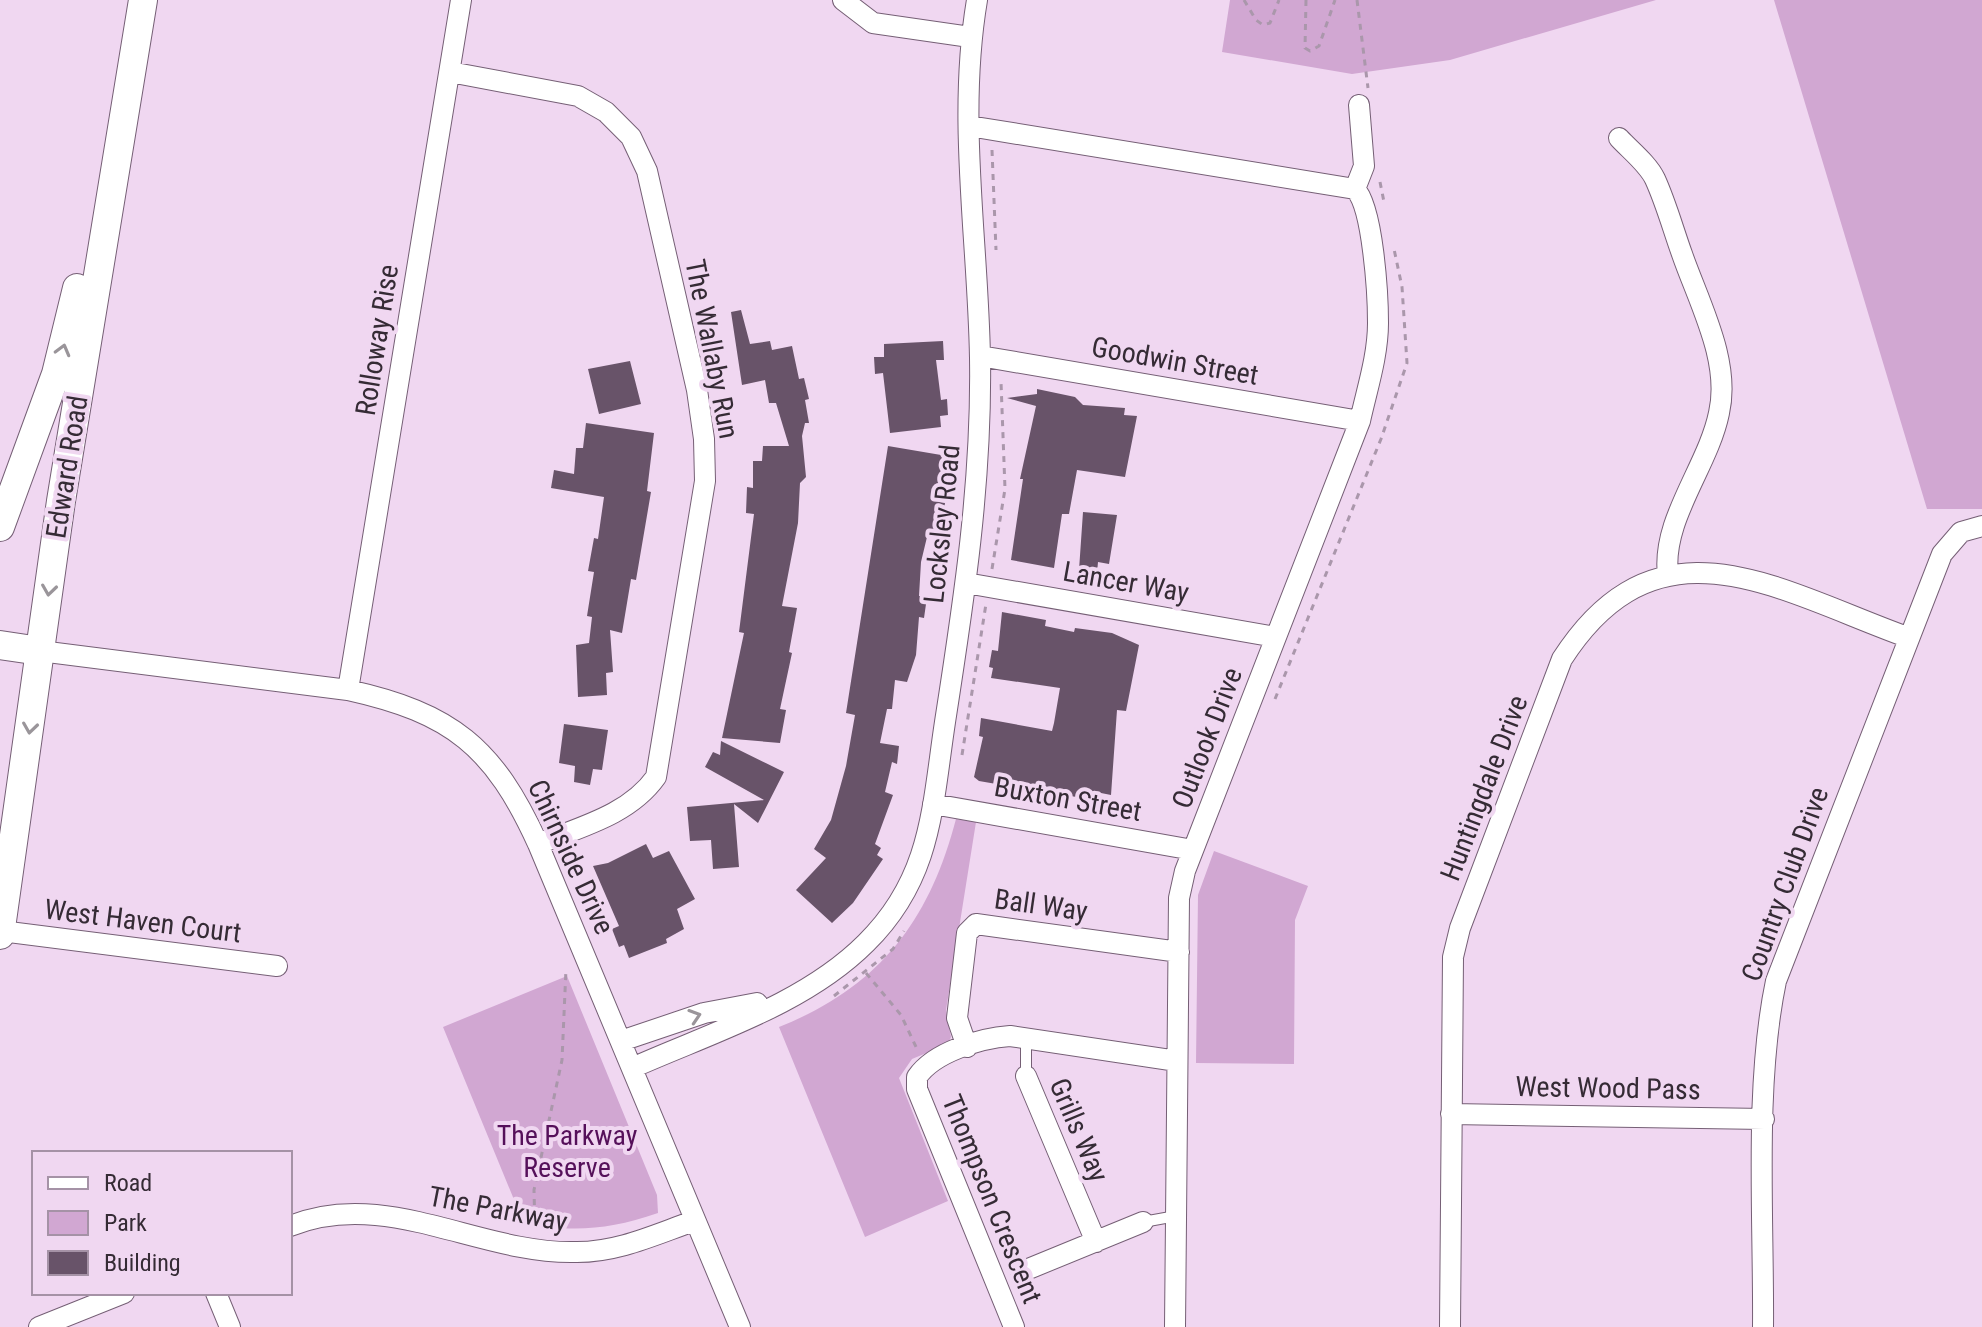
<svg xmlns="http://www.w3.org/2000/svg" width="1982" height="1327" font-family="'Roboto Condensed',sans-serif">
<rect width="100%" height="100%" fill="#f0d7f1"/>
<path fill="#d1a7d2" d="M1230,0H1656L1450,60L1352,74L1222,52Z
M1774,0H1982V509H1927Z
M956,819L976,822L946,1010L951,1037L948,1044L912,1059L899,1078L948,1201L865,1237L779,1027C879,987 929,922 956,819Z
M1214,851L1308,886L1295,920L1294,1064L1196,1063L1198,895Z
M567,976L657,1195L658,1213C608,1230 576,1232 524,1224L443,1027Z"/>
<path fill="#685369" d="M741,310L750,344L770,341L772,350L792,346L799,379L804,378L809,399L805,400L809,423H805L802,436L806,477L800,483L798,523L782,606L797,608L789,652L792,653L780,709L786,710L780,743L722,738L744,633L739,632L754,514L746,513L747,487L753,488V461H762L763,446H789L776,403H769L765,380L742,385L731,312Z
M943,341L944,360H936L941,400L947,399L948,415L940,416L941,427L890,433L883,373L875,374L874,357H884V344Z
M630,361L641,404L599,414L588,369Z
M1037,389L1075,397L1083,405L1125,408L1124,415L1137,416L1125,477L1077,470L1069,514H1062L1054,568L1011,560L1023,479H1020L1036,406L1007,398L1037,394Z
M586,423L654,433L647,491L651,492L636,580L631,579L622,633L610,630L613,672L606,673L607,695L578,697L576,645L589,643L592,617L587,616L594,572L588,571L594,538L598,539L604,497L551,488L554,470L574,474L576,448H583Z
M888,446L947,456L940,502L945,503L942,523L936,522L934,538L927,537L921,562L919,596L927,597L924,618L919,617L916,655L907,682L895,680L892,709H887L880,743L899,746L897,764L892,762L885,792L893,795L875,844L881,848L877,855L883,859L853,903L832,923L796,890L826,858L814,849L831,820L846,766L855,715L846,713Z
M1083,512L1117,515L1109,564L1098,562L1097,573L1079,570Z
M1002,612L1046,620L1045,626L1074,632L1075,628L1112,633L1139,645L1126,711L1117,710L1111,795L1096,792L1094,799L1061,795L979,781L974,777L983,737L979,736L981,718L1052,731L1054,723L1060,688L991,678L993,668L989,667L992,650L998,651Z
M564,724L608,730L602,770L593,769L590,785L574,782L575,766L559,763Z
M721,741L784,772L758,823L734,804L739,867L713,869L711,840L690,841L687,807L764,800L705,767L713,752L720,755Z
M646,844L653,858L669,851L695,899L677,909L684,929L666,939L667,943L629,958L624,945L619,947L612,929L619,926L593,866L608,863Z"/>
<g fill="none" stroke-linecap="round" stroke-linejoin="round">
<g stroke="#755f75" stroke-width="12">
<path id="lane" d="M1026,1037V1076
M1143,1222L1176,1216"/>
</g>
<g stroke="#755f75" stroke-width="22">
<path id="street" d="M843,0L873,23L970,37
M450,72L578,96L606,112L631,137L647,171L697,390L704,439L705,481L656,777C629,815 580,827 538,844
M969,126L1355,189
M1619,138C1630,150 1648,164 1655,179C1666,203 1673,229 1682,254C1699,303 1731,361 1719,413C1708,467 1661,520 1668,575
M980,356L1360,421
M966,583L1276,637
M40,651L348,690C452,713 494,747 538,844L740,1327
M348,690L461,0
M933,804L1193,850
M1,931L277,966
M621,1041L704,1013L757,1003
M967,1047L957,1018L967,933L976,924L1179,952
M632,1068C710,1033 804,1005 866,943C932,878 932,808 945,722C964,600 982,482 980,358C978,239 957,119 977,0
M1026,1076L1096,1242
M1451,1114L1764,1119
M290,1226C386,1187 480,1255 577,1252C619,1252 656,1234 694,1221
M1021,1272L1143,1222
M216,1293L230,1327
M39,1327L124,1293
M1014,1327L917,1089V1077C934,1052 981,1038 1010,1036L1177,1061
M1175,1327L1179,898L1185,871L1360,421C1367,389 1378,356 1378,323C1378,295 1373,207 1355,189L1364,166L1359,105
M1450,1327L1453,957L1460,928L1562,659C1658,510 1777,590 1907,637
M1763,1327C1764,1219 1754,1086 1776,981L1942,554L1961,532L1982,526"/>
</g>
<g stroke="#755f75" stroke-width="30">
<path id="secondary" d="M0,527L56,374L77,288
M0,645L40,651
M0,935L61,501L143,0"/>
</g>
<path stroke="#aa97ab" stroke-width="3" stroke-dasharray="6 6" stroke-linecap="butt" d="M1244,0L1256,20L1263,25L1270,23L1279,0
M1306,0L1305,48L1310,51L1319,46L1335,0
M1357,0L1368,88
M992,150L996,250
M1380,182L1384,202
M992,569L1005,489L1001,382
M1275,699L1381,439L1407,363L1402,287L1394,249
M962,755L986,604
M866,973L901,1015L917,1049
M834,996L893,949L904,931
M535,1229L534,1190L562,1060L566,969"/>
<use href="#lane" stroke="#fff" stroke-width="10"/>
<use href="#street" stroke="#fff" stroke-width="20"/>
<use href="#secondary" stroke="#fff" stroke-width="28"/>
</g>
<defs><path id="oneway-chevron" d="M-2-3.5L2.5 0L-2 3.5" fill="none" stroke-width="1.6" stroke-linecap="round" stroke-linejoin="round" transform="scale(2)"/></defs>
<g stroke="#9a959a">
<use href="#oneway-chevron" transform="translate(63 350) rotate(-75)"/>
<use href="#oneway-chevron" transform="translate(49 590) rotate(98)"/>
<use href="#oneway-chevron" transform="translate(30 728) rotate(98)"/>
<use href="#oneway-chevron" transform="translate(695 1016) rotate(-18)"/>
</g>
<g text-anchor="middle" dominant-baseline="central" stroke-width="8" stroke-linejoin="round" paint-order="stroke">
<g font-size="28" fill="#352b35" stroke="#f0d7f1">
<text transform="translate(377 340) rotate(-81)">Rolloway Rise</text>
<text transform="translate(712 349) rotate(79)">The Wallaby Run</text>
<text transform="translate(1175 361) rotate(10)">Goodwin Street</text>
<text transform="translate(67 467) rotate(-81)">Edward Road</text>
<text transform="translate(942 524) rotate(-84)">Locksley Road</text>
<text transform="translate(1126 582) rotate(10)">Lancer Way</text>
<text transform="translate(1207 738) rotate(-69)">Outlook Drive</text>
<text transform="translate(1484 788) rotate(-69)">Huntingdale Drive</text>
<text transform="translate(1068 799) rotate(10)">Buxton Street</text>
<text transform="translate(571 857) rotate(65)">Chirnside Drive</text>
<text transform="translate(1785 884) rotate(-70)">Country Club Drive</text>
<text transform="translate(1041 905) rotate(8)">Ball Way</text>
<text transform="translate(143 921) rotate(7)">West Haven Court</text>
<text transform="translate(1608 1088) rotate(1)">West Wood Pass</text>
<text transform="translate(1079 1130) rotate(67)">Grills Way</text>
<text transform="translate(992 1199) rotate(68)">Thompson Crescent</text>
<text transform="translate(498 1209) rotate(11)">The Parkway</text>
</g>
<g font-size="28" fill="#55105a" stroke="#f0d7f1">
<text x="567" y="1135">The Parkway<tspan x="567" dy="32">Reserve</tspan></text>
</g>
</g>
<rect x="32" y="1151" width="260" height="144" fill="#f0d7f1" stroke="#a592a6" stroke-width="2"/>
<rect x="48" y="1177" width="40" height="12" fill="#ffffff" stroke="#a592a6" stroke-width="2"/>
<text x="104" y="1191" font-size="24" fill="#352b35">Road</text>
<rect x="48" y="1211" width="40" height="24" fill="#d1a7d2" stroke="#a592a6" stroke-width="2"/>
<text x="104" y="1231" font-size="24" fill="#352b35">Park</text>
<rect x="48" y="1251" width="40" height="24" fill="#685369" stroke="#a592a6" stroke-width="2"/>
<text x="104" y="1271" font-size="24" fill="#352b35">Building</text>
</svg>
